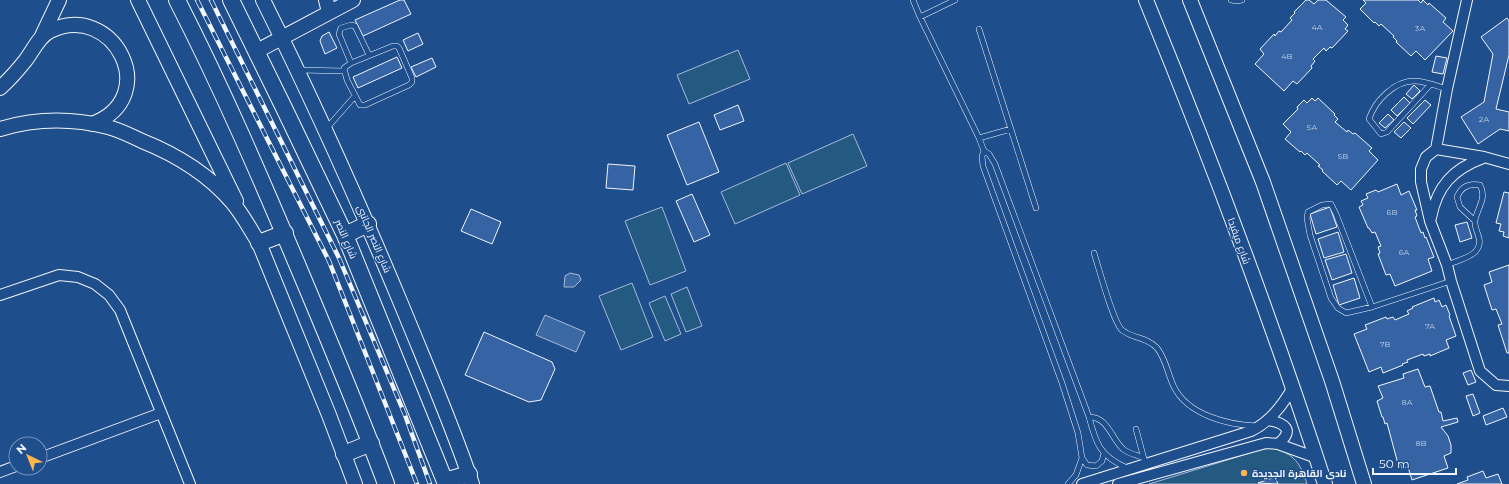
<svg xmlns="http://www.w3.org/2000/svg" width="1509" height="484" font-family="Montserrat,Cairo,sans-serif">
<rect width="100%" height="100%" fill="#1f4e8c"/>
<path fill="#245a82" stroke="#a8bbd7" d="M738,50L750,79L689,104L677,75Z
M853,134L867,166L802,194L788,163Z
M786,163L800,195L735,224L721,192Z
M662,207L686,271L650,285L625,221Z
M632,283L653,337L621,350L599,296Z
M687,287L702,326L686,332L671,294Z
M665,296L681,334L665,341L649,303Z
M1272,448C1294,453 1301,464 1307,484H1149L1263,449Z"/>
<path fill="#3b69a3" stroke="#a8bbd7" d="M570,273L579,275L581,280L574,287H564L565,276Z
M545,315L585,332L576,352L536,335Z"/>
<path fill="#3563a3" stroke="#f2f6ff" d="M400,0H404L411,14L363,36L355,20Z
M1306,0H1309L1314,4L1318,0H1326L1346,17L1343,20L1348,25L1345,29L1348,31L1332,48L1330,47L1326,51L1324,48L1313,59L1315,61L1311,66L1312,68L1297,84L1293,81L1284,91L1255,64L1264,54L1260,49L1274,34L1275,36L1279,31L1281,32L1292,20L1290,18L1295,13L1294,12Z
M1363,0H1418L1421,3L1423,0L1428,5L1429,3L1446,18L1443,22L1453,31L1425,60L1416,51L1411,56L1396,42L1397,41L1393,37L1394,36L1381,24L1379,26L1375,22L1374,23L1360,9L1366,3Z
M1507,18L1509,21V55L1496,109L1509,112V131L1500,129L1478,144L1461,117L1484,102L1493,54L1481,37Z
M329,32L337,48L325,54L320,41L322,36Z
M418,33L423,44L408,51L403,40Z
M1436,56L1447,58L1443,74L1432,72Z
M397,57L402,68L358,88L353,77Z
M432,58L436,67L416,77L411,67Z
M1414,85L1420,91L1412,99L1406,94Z
M1404,97L1410,103L1397,116L1391,110Z
M1312,98L1315,101L1318,98L1335,114L1334,115L1338,119L1335,122L1347,132L1348,130L1353,134L1355,133L1372,148L1369,151L1378,160L1351,190L1341,181L1337,185L1322,171L1323,170L1318,166L1320,165L1307,153L1305,155L1301,151L1300,152L1285,139L1291,132L1283,124L1298,109L1297,107L1304,100L1307,103Z
M1425,100L1431,105L1413,124L1407,118Z
M738,105L744,121L720,130L714,115Z
M1388,114L1394,120L1385,128L1379,123Z
M699,122L719,172L687,185L667,135Z
M1404,122L1411,128L1401,138L1394,132Z
M608,164L635,166L633,190L606,188Z
M1397,184L1401,195L1409,191L1417,210H1415L1417,216L1415,217L1421,233L1423,232L1425,238L1426,237L1434,257L1428,259L1432,271L1395,286L1390,274L1386,275L1378,254L1380,253L1378,247L1381,246L1375,232L1372,233L1369,228H1368L1359,207L1363,205L1361,201L1368,198L1366,194L1376,190L1378,192Z
M1504,192L1509,193V238L1503,236L1504,232L1499,231L1501,224L1496,223Z
M692,194L710,235L694,242L676,201Z
M1330,207L1337,227L1316,234L1310,214Z
M471,209L501,222L492,244L461,231Z
M1467,222L1472,238L1460,242L1455,225Z
M1338,232L1344,252L1324,258L1318,239Z
M1346,254L1352,273L1332,280L1325,260Z
M1509,265V353H1507L1498,325L1502,324L1496,309L1492,310L1484,285L1492,282L1489,272Z
M1354,278L1360,298L1339,305L1333,285Z
M1434,298L1435,302L1439,300L1442,307L1446,305L1450,315L1449,316L1456,336L1446,340L1449,348L1430,356V354L1424,356L1423,354L1407,360L1408,362L1402,364L1403,365L1383,373L1381,367L1369,372L1354,334L1367,329L1365,325L1386,317L1387,319L1393,317L1395,320L1409,314L1407,311L1413,308L1412,307Z
M484,332L552,362L555,369L541,400L529,402L465,375Z
M1418,369L1425,387L1430,386L1439,412H1441L1443,421L1457,418L1458,422L1441,427L1448,436L1451,445V453L1444,456L1448,468L1412,480L1408,467L1402,469L1400,463L1398,464L1387,423L1385,424L1383,417H1382L1377,401L1383,398L1378,386L1404,378L1403,374Z
M1471,370L1476,382L1468,385L1463,373Z
M1473,394L1480,413L1473,416L1466,396Z
M1503,408L1507,417L1486,425L1483,416Z
M1483,471L1486,478L1498,474L1502,484H1457L1468,480L1467,477Z
M1275,477L1278,484L1258,483Z"/>
<g fill="none" stroke-linecap="round" stroke-linejoin="round">
<g stroke="#f2f6ff" stroke-width="6">
<path id="lane" d="M913,0L920,17L979,138L984,151L989,154L995,164L1089,417C1096,444 1100,456 1127,468
M1231,0L1237,1L1242,0
M920,17L955,0
M979,29L1036,208
M393,46H397L399,48L412,78V82L409,85L365,105H360L347,80L344,68L351,63Z
M351,63L339,34L341,28L351,25L355,26L369,55
M299,70L344,71
M1430,85L1387,132L1381,134L1369,119C1375,101 1394,81 1414,81C1425,81 1437,86 1447,89
M326,129L355,96
M979,138L1011,129
M984,151L982,156L983,166L1062,383L1078,433L1082,458L1076,475L1068,484
M1094,253C1099,268 1113,322 1122,330C1133,339 1147,337 1157,348C1166,359 1168,375 1174,387C1188,415 1228,425 1257,426
M1447,265C1455,261 1468,259 1475,252C1486,240 1473,231 1475,220C1478,207 1487,198 1480,185C1469,183 1461,187 1457,197L1460,207L1475,221
M1372,307L1336,214L1331,204L1322,205L1308,212L1307,218L1310,235L1331,298L1338,308L1346,313L1372,307L1451,281
M1089,417C1108,417 1111,438 1123,449C1129,454 1137,455 1144,458
M1136,429L1144,459
M1082,458L1087,465L1096,466L1102,461L1104,453"/>
</g>
<g stroke="#f2f6ff" stroke-width="12">
<path id="street" d="M1436,149L1447,89L1467,0
M1509,164L1484,157L1436,149L1426,157L1421,169V182L1430,221L1447,265L1451,281L1480,371L1496,385L1509,386
M1431,218C1437,186 1453,169 1483,158
M0,295L59,275L78,277L95,284L109,295L120,310L190,484
M1268,420C1285,423 1295,430 1278,444
M40,458L161,413
M0,472L16,466
M1082,484L1251,431C1270,422 1283,405 1293,387
M1118,484L1266,443L1278,444L1317,458"/>
</g>
<g stroke="#f2f6ff" stroke-width="16">
<path id="secondary" d="M138,0L236,201
M263,0C313,100 359,203 402,306C426,365 452,424 472,484
M326,0L329,12
M1146,0C1211,159 1272,321 1325,484
M1190,0L1263,182L1332,381L1364,484
M42,36L59,0
M257,51L353,0
M0,88C9,80 17,71 25,61C33,51 38,37 50,31C113,0 164,97 92,124
M0,129C36,118 72,118 108,127C120,130 131,136 142,141C177,155 208,174 232,202C243,215 250,229 259,243L329,415L355,484"/>
</g>
<g stroke="#f2f6ff" stroke-width="18">
<path id="primary" d="M177,0C223,90 263,183 302,276C331,345 360,414 386,484
M231,0L284,108L345,235L446,484
M345,235L368,224
M259,243L285,233
M344,454L371,443
M445,481L469,474"/>
</g>
<use href="#lane" stroke="#1f4e8c" stroke-width="5"/>
<use href="#street" stroke="#1f4e8c" stroke-width="10"/>
<use href="#secondary" stroke="#1f4e8c" stroke-width="14"/>
<use href="#primary" stroke="#1f4e8c" stroke-width="16"/>
<g stroke="#f2f6ff" stroke-width="4.5">
<path id="rail" d="M197,0L329,261L417,484
M211,0L339,258L405,415L430,484"/>
</g>
<use href="#rail" stroke="#1f4e8c" stroke-width="3" stroke-dasharray="9" stroke-linecap="butt"/>
</g>
<circle fill="#ffb74d" stroke="#1f4e8c" stroke-width="1.5" cx="1244" cy="473" r="4"/>
<g text-anchor="middle" dominant-baseline="central" stroke-width="3" stroke-linejoin="round" paint-order="stroke">
<g font-size="8" fill="#c3d1e8">
<text x="1317" y="27">4A</text>
<text x="1420" y="28">3A</text>
<text x="1287" y="56">4B</text>
<text x="1484" y="119">2A</text>
<text x="1312" y="127">5A</text>
<text x="1343" y="156">5B</text>
<text x="1392" y="212">6B</text>
<text x="1404" y="252">6A</text>
<text x="1430" y="326">7A</text>
<text x="1385" y="344">7B</text>
<text x="1407" y="402">8A</text>
<text x="1421" y="443">8B</text>
</g>
<g font-size="10" fill="#f2f6ff" stroke="#1f4e8c">
<text transform="translate(346 239) rotate(67)">شارع النصر</text>
<text transform="translate(374 239) rotate(67)">شارع النصر الجانبى</text>
<text transform="translate(1239 241) rotate(70)">شارع ميفيدا</text>
</g>
<g font-size="10" font-weight="bold" fill="#f2f6ff" stroke="#1f4e8c" text-anchor="start">
<text x="1252" y="473">نادى القاهرة الجديدة</text>
</g>
</g>
<g transform="translate(28 456) rotate(317)"><circle r="19" fill="#1f4e8c" stroke="#7391ba"/>
<path d="M0-3L7 15L0 10L-7 15Z" fill="#ffb74d"/>
<text y="-6" font-size="11" font-weight="bold" text-anchor="middle" fill="#f2f6ff">N</text>
</g>
<path d="M1373 468v6h83v-6" fill="none" stroke="#f2f6ff" stroke-width="2"/>
<text x="1379" y="468" font-size="12" fill="#f2f6ff" stroke="#1f4e8c" stroke-width="3" paint-order="stroke">50 m</text>
</svg>
